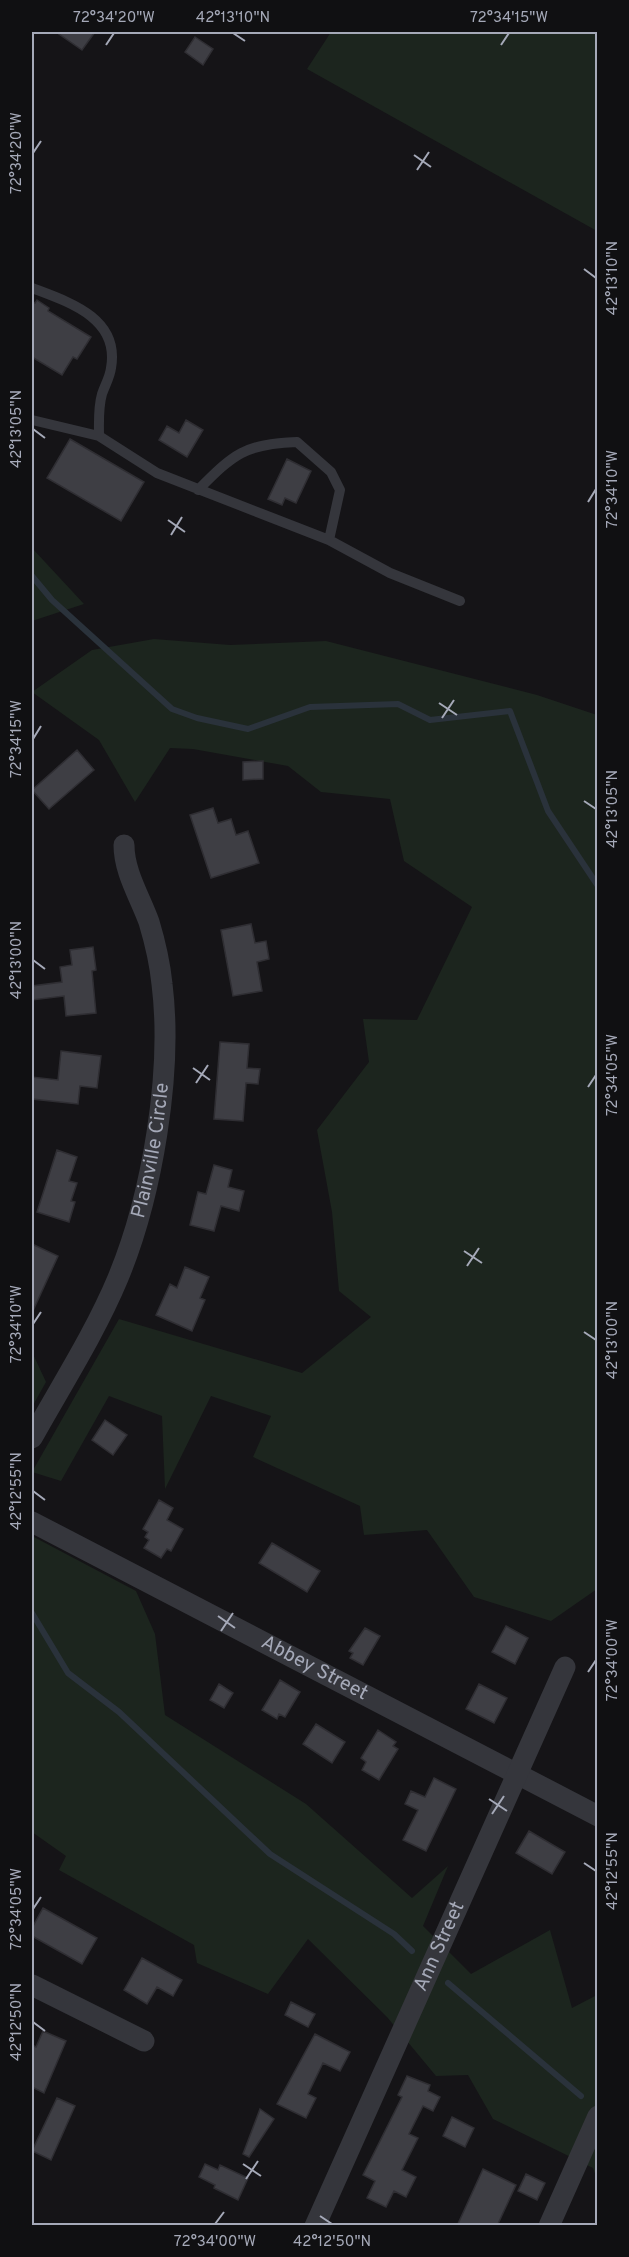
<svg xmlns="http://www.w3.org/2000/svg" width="629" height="2257" font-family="Overpass,sans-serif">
<rect width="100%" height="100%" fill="#151417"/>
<path fill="#1c251e" d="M331,32H597V231L307,69Z
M32,548L84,604L32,621Z
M154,639L230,645L326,641L537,695L597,715V1589L551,1621L474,1597L427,1530L364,1535L360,1506L253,1457L271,1416L211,1396L165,1489L162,1416L109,1396L61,1481L32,1472L119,1319L302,1373L371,1317L339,1291L332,1212L317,1130L369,1062L363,1019L417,1020L472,907L404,861L390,799L321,792L288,766L193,749L170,748L135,802L99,740L32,692L92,650Z
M32,1352L46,1382L32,1407Z
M32,1536L136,1591L155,1634L165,1715L306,1804L412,1898L448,1866L423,1926L471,1974L550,1930L572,2008L597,1995V2179L593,2168L493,2119L468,2075L436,2076L387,2017L308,1939L268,1994L197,1963L194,1945L59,1870L66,1856L32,1832Z"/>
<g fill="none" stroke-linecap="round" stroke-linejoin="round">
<path stroke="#2a323b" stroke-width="6" d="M32,576L52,600L172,709L197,718L248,729L310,707L398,704L430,720L510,711L548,811L598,886
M32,1613L68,1673L119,1712L270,1854L394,1934L412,1951
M448,1983L581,2096"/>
</g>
<path fill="#3e3e44" stroke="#2f2e33" stroke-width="1.5" d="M56,32H95L82,50Z
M195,37L213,49L203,65L185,52Z
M37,300L49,308L48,311L91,337L77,359L73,357L62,375L32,357V301L35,303Z
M186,420L203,430L187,457L159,440L167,426L179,433Z
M70,439L144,482L121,521L47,478Z
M287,459L311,471L296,503L285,498L282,505L268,499Z
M77,750L94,770L49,809L32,790Z
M263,761V779L243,780V762Z
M213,808L218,823L231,819L236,835L248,831L259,863L211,878L190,815Z
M251,924L255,943L266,941L269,959L257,962L262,991L233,996L221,930Z
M93,947L96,970L92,971L96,1013L66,1016L64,996L32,1000V986L62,982L60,967L72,965L70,950Z
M220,1042L249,1044L247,1068L260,1069L258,1084L246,1083L243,1121L214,1119Z
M61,1051L101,1056L97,1088L80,1086L78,1104L32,1099V1077L58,1080Z
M57,1150L77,1157L69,1181L77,1183L71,1201L75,1202L69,1222L37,1212Z
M214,1165L232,1170L228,1187L244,1191L239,1211L221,1206L214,1231L190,1225L198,1192L206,1194Z
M32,1244L58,1256L32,1313Z
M185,1267L209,1277L200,1298L205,1300L192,1331L156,1315L170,1284L177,1288Z
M105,1420L127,1435L113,1455L92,1440Z
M159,1500L173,1508L167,1520L183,1529L171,1551L167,1549L161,1558L144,1548L149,1540L145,1537L148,1532L143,1529Z
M272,1543L320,1571L307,1592L259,1563Z
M506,1626L528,1638L515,1664L492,1652Z
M365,1628L380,1636L363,1665L350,1658L353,1653L349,1651Z
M280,1680L300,1692L285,1717L279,1714L277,1719L262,1710Z
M219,1684L233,1693L224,1708L210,1700Z
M479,1684L507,1698L494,1723L466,1709Z
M316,1724L345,1742L332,1763L303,1744Z
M378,1730L396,1742L393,1746L398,1749L379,1780L362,1770L366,1762L361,1758Z
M434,1778L456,1789L426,1851L403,1840L418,1810L405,1804L411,1791L425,1797Z
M529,1831L565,1852L552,1874L516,1853Z
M43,1908L97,1938L82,1964L32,1936V1928Z
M142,1958L182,1980L173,1996L157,1987L147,2004L124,1990Z
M291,2002L315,2014L308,2027L285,2015Z
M43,2031L66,2041L44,2093L32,2087V2045L36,2047Z
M315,2034L350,2052L340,2071L323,2063L308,2094L316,2098L306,2118L277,2104Z
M407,2076L430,2085L428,2091L440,2097L433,2111L423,2106L409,2134L418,2138L402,2170L416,2177L406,2197L394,2191L386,2207L367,2198L375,2181L363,2175L402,2097L398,2095Z
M57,2098L75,2106L51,2160L32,2151Z
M260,2109L274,2119L249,2157L243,2154Z
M452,2117L474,2128L465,2147L443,2136Z
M205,2164L218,2170L220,2165L248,2178L238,2200L214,2188L215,2185L199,2177Z
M483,2169L516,2185L497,2226H457Z
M526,2174L545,2183L537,2200L518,2191Z"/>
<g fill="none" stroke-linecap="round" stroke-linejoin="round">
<path stroke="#35363c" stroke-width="10" d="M32,288C69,302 120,318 111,368C110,377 105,385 102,394C98,408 99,421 99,436
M32,420L99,436L157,473L329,540L390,573L460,601
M198,490C234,454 244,444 297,442L331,472L340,490L329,540"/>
<g stroke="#35363c" stroke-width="21">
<path id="s1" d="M32,1438C61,1386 95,1333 118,1278C152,1196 173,1073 162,984C160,964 155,942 149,922C140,897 124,872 124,845"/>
<path id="s2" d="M32,1522L598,1816"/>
<path d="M32,1985L144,2041"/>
<path id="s3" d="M315,2226L565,1667"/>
<path d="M549,2226L598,2116"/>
</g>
</g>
<path fill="none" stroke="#a5a9b8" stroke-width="2" d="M233,33L245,41M106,45L114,33M501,45L509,33M33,153L41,141M414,155L431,167M417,170L429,152M584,269L596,278M33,429L45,438M588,502L596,489M168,520L185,532M171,535L182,517M439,703L457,715M442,718L454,700M33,739L41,726M584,801L596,809M33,960L45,969M193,1068L210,1080M196,1083L208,1065M588,1087L596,1075M464,1251L482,1263M467,1266L479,1248M33,1324L41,1312M584,1332L596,1340M33,1491L45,1500M218,1616L235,1628M221,1631L233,1613M588,1672L596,1660M489,1799L507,1811M492,1814L504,1796M584,1863L596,1871M33,1909L41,1897M33,2022L45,2031M243,2164L261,2176M246,2179L258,2161M320,2216L332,2224M215,2224L224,2212"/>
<g text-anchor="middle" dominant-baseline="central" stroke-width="4.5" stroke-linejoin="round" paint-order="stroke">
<g font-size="20" fill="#a5a9b8" stroke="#101012">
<text stroke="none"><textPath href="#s1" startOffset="314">Plainville Circle</textPath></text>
<text stroke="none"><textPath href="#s2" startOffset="318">Abbey Street</textPath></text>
<text stroke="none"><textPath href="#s3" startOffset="306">Ann Street</textPath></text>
</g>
</g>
<rect width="629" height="2257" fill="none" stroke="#101012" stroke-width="66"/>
<rect x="33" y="33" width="563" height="2191" fill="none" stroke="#a5a9b8" stroke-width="2"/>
<g font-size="15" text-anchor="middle" fill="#a5a9b8">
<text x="114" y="22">72°34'20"W</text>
<text x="233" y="22">42°13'10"N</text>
<text x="509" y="22">72°34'15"W</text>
<text transform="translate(16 153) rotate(-90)" y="5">72°34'20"W</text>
<text transform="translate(612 278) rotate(-90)" y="5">42°13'10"N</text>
<text transform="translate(16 429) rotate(-90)" y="5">42°13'05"N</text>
<text transform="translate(612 489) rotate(-90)" y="5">72°34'10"W</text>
<text transform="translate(16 739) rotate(-90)" y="5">72°34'15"W</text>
<text transform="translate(612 809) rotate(-90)" y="5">42°13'05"N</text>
<text transform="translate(16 960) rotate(-90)" y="5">42°13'00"N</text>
<text transform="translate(612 1075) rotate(-90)" y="5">72°34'05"W</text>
<text transform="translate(16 1324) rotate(-90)" y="5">72°34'10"W</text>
<text transform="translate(612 1340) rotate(-90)" y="5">42°13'00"N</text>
<text transform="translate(16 1491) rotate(-90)" y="5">42°12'55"N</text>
<text transform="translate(612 1660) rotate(-90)" y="5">72°34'00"W</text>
<text transform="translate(612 1871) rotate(-90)" y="5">42°12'55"N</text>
<text transform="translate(16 1909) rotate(-90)" y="5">72°34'05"W</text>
<text transform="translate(16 2022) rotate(-90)" y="5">42°12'50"N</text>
<text x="215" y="2246">72°34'00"W</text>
<text x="332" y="2246">42°12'50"N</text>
</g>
</svg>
